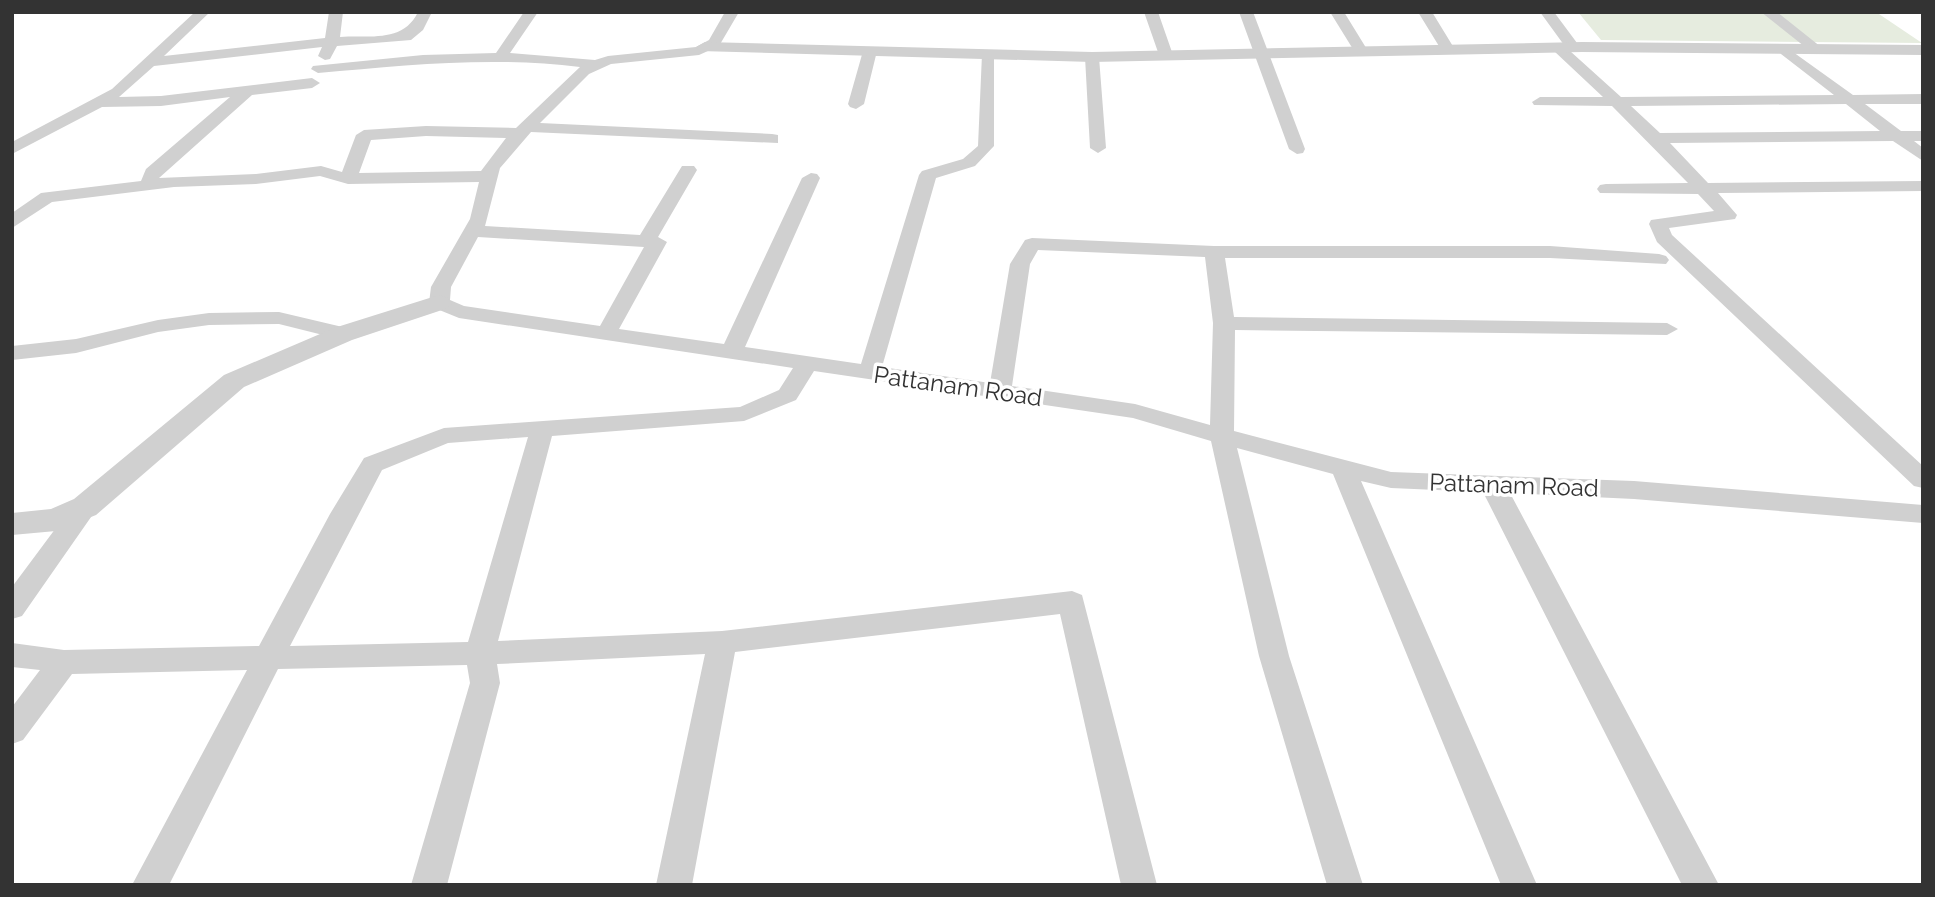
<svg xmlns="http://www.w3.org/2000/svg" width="1935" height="897" font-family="Raleway,sans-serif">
<rect width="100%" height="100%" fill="#fff"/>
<path fill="#e6ecdf" d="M1578,12H1876L1922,43L1601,40Z"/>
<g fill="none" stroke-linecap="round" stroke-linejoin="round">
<path fill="#d0d0d0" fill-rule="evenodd" d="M195,12H210L164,56L325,38L329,12H343L340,37C370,35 403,43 418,12H432L423,30L411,40L337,46L330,59L325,60L318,56L322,47L154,66L119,97L161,96L312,78L320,83L312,88L252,95L159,178L256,174L321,166L342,172L356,135L364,130L426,126L516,128L580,67C493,56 405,65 318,73L311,69L313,66L423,55L496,53L524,12H538L510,53L595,60L608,56L696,47L709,40L725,12H739L719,46L699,55L611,64L589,74L540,123L772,134L778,135V143L531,132L500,168L485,226L640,235L682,166H694L697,170L658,237L667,242L619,329L724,344L802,178L811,173L817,174L820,178L745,347L861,364L919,175L922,171L963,159L978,146L982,54L984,51H994V146L975,166L936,178L882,367L990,383L1010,264L1025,240L1032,238L1214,246H1550L1659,254L1666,256L1669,260L1666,264L1550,258H1225L1234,317L1667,323L1678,329L1667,335L1235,330L1234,431L1391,472L1634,481L1923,505V523L1634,499L1510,493L1719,885H1682L1483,492L1391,488L1361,481L1537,885H1501L1333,474L1237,448L1289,656L1363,885H1327L1259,656L1211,441L1133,418L814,371L796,400L744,421L552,436L498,641L722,631L1072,591L1082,595L1157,885H1121L1060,614L735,652L692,885H656L705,654L497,664L500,683L447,885H411L470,683L467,665L278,669L169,885H132L247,670L72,674L23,740L12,744V707L40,670L12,667V643L64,650L259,646L330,514L364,458L444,428L740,407L779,390L793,368L459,318L432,307L429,303L431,287L470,219L479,182L348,184L320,176L256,184L174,187L52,202L12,228V213L41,193L141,181L146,169L230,97L161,106L102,107L12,154V142L112,89ZM426,136L506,138L481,171L359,173L371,140ZM478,237L644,247L600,326L464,306L450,300L451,287ZM1038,250L1205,257L1213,323L1210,425L1135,404L1012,386L1030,264ZM528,437L468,642L290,646L382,470L448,443Z
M1144,12H1158L1173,55L1171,58L1166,59L1159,55Z
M1239,12H1253L1305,149L1303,153L1297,154L1289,149Z
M1330,12H1344L1368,51L1366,54H1356Z
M1418,12H1432L1454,48L1452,51H1442Z
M1540,12H1554L1580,47L1570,51L1621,97L1834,95L1781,54L1779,51L1786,47L1853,95L1923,94V104H1865L1901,131H1923V141H1914L1923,148V161L1893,141L1670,143L1708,183L1923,181V191L1718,193L1737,215L1735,219L1669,228L1672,235L1923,466V488L1914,486L1657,242L1649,224L1651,220L1714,211L1698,194L1600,193L1597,189L1600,185L1606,184L1688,183L1612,106L1534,105L1532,102L1540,97H1603L1554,51V45H1564ZM1846,104L1880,131L1660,133L1631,106Z
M1761,12H1777L1826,51L1824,54H1814Z
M870,47L877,51L864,104L856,109L850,107L848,104L863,51Z
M1092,53L1099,57L1106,148L1098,153L1090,148L1085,57Z
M279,312L351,329L354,334L343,340L279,324L209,325L158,332L76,353L12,360V346L76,339L158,320L209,313Z
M85,498L94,501L98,507L22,616L12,619V587L76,501Z"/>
<path fill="#d0d0d0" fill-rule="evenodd" d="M705,42L1092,52L1582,42L1923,45V55L1582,52L1092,62L699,51L696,47Z
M439,295L448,298L452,303L448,308L352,340L244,387L96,515L56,531L12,535V513L51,509L74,499L224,375L334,328Z"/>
</g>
<g text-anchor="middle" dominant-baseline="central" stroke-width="7" stroke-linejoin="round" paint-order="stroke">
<g font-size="24" fill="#333" stroke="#fff">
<text transform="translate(958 386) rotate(8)">Pattanam Road</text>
<text transform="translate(1514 485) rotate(2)">Pattanam Road</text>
</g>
</g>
<rect width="1935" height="897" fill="none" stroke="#333333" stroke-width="28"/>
</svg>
